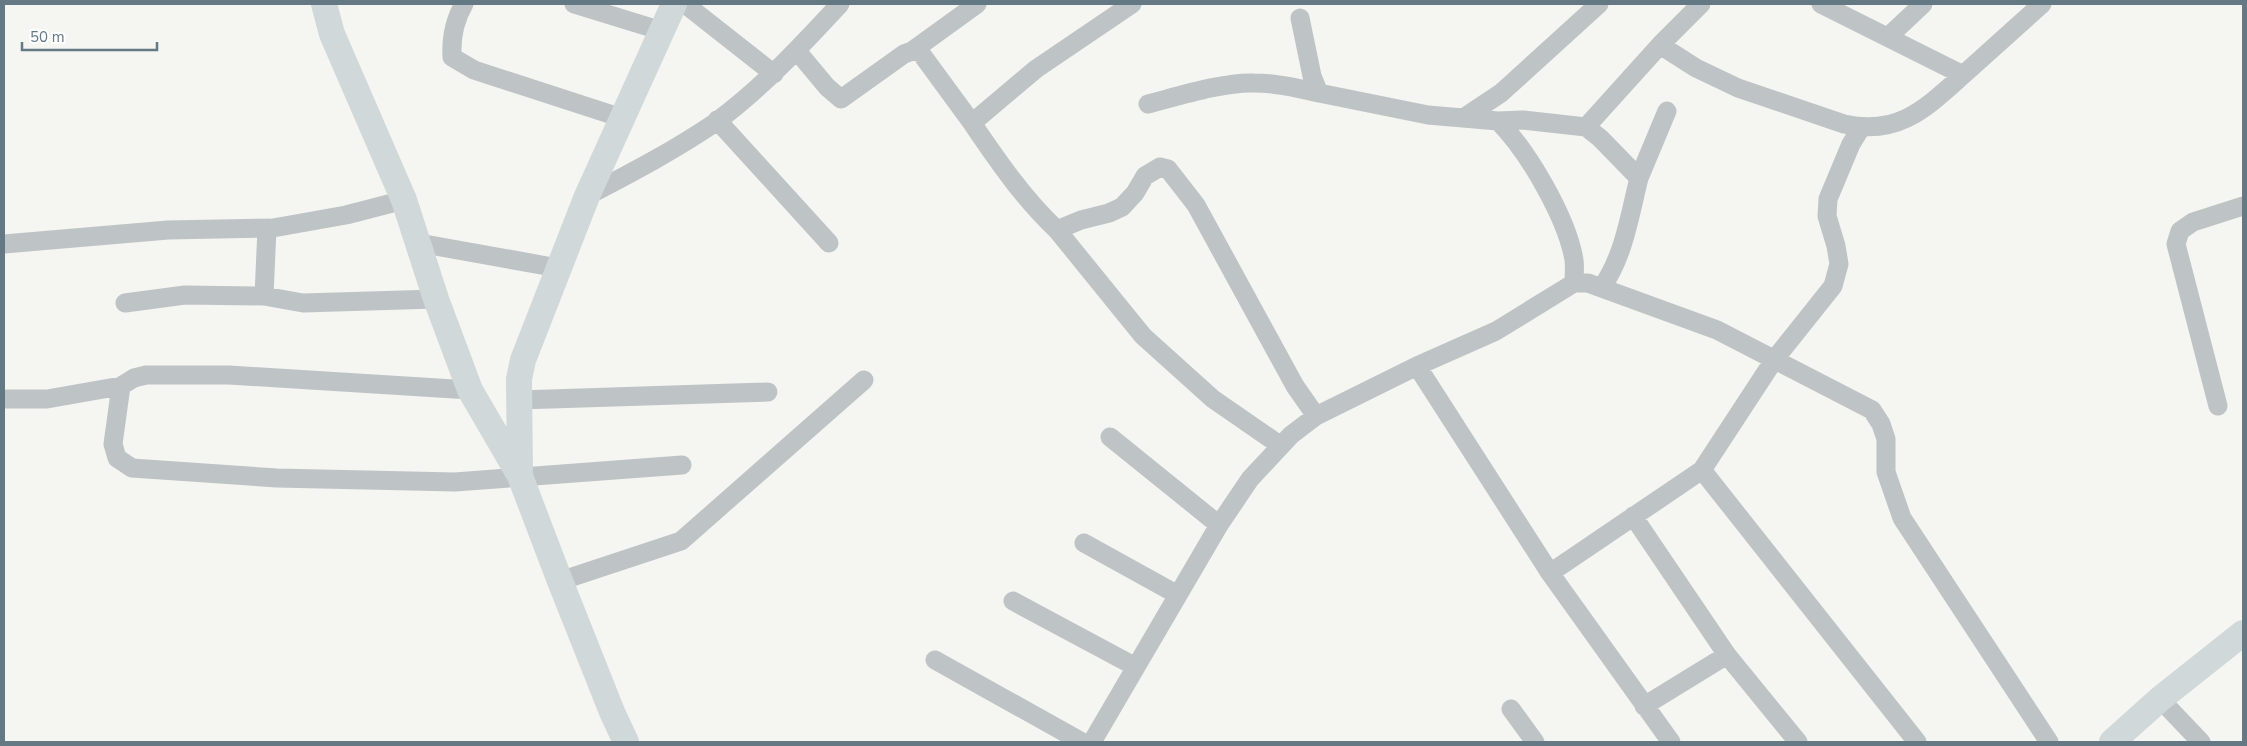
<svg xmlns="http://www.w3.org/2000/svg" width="2247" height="746" font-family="'Nunito Sans',sans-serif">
<rect width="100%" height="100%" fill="#f5f5f1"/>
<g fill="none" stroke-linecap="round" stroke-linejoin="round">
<path stroke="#bec3c6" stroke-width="19" d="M464,4C454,21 451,37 452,57L474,70L622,118
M574,4L662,31
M685,4L774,74
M1821,4L1963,75L2042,4
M1300,18L1312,76L1319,93L1428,115L1498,121L1523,120L1586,127L1600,138L1639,178C1630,214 1624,256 1602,287
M1888,37L1923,4
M1660,45L1701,4
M797,51L827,87L841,99L904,54L912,51L920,52L972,123L1036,69L1132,4
M912,51L977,4
M1148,104C1179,96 1223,82 1254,83C1276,83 1297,88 1319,93
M1465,117L1501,93L1599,4
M717,120L829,243
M1498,121C1528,151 1567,218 1574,260C1575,267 1574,276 1574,283
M972,123C998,161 1023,198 1057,230L1081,220L1109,213L1122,207L1135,193L1145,176L1160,167L1168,169L1196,205L1295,386L1316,416
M1586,127L1660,45L1696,68L1738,88L1844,124C1898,136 1925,109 1963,75
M1639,178L1667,111
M587,196C631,173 675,150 716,122C762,88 801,46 840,4
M1057,230L1143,336L1213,399L1281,446
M419,243L558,268
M4,244L168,230L273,228L346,215L404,200
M264,296L267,228
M125,303L185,295L264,296L303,303L436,299
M1417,366L1550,573
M470,390L229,375H146L134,378L121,386L113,444L117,458L132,468L277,478L455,482L682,465
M4,399H47L121,386
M519,400L768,392
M2218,406L2176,244L2180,231L2193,222L2243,206
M1110,437L1219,525
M1702,470L1917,742
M1633,516L1727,655L1798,742
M1084,543L1178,595
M560,581L681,541L864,380
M1013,601L1136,667
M935,660L1082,742
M2160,699L2201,742
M1644,706L1727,655
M1511,709L1535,742
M1092,742L1219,525L1250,479L1291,435L1316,416L1417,366L1496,331L1574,283H1588L1717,330L1872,410L1881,424L1886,439V472L1902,518L2049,742
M1671,742L1550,573L1702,470L1774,360L1833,286L1839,264L1836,246L1827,216L1828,199L1851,144L1861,128"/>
<path stroke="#d1d8da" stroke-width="26" d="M324,4L332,34L404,200L436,299L470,390L520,476L560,581L612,712L626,742
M520,475L519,379L523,360L587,196L674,4
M2112,742L2160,699L2243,633"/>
</g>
<rect width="2247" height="746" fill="none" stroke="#647983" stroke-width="10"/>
<path d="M22 42v8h135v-8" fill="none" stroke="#647983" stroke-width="2.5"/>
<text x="30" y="42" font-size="15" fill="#647983" stroke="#ffffff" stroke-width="4" paint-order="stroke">50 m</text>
</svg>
